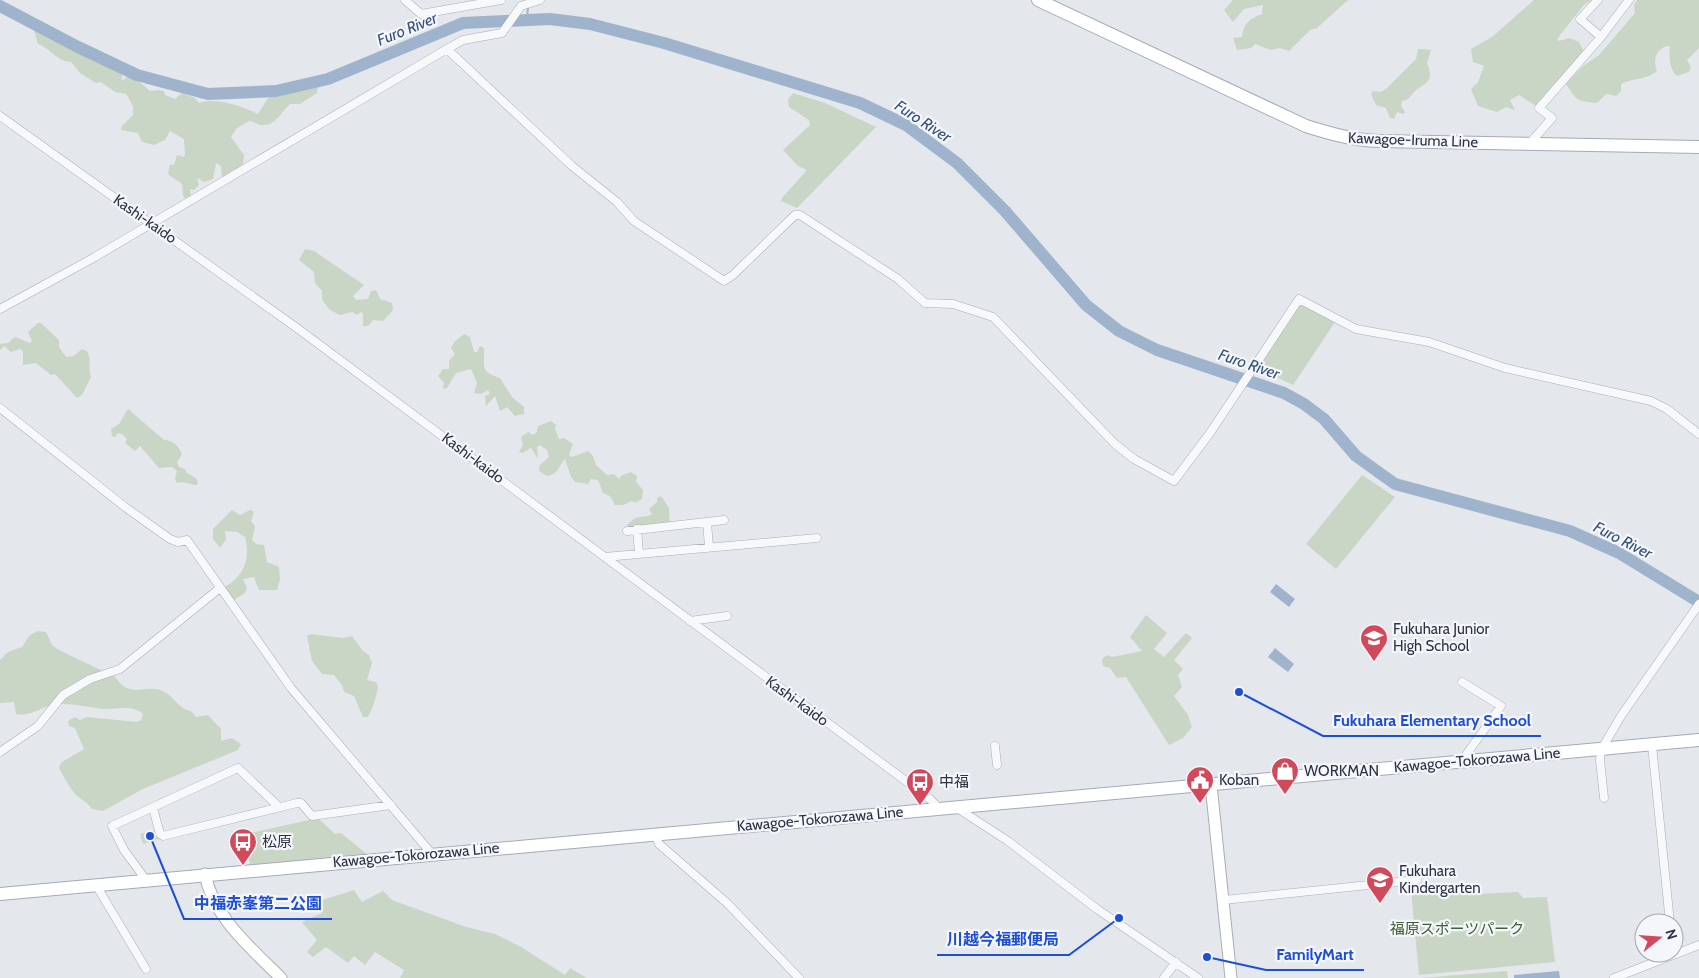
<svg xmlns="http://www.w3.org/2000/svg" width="1699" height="978" font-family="Cabin,'Noto Sans JP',sans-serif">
<rect width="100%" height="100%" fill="#e4e7ec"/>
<path fill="#c9d6c5" d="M1233,0H1348L1317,28L1310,30L1289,51L1279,48L1271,50L1255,44L1251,48L1237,50L1233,38L1242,37C1244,23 1249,19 1262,14L1263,5L1244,9L1233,22L1224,10Z
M1534,0H1591L1583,6L1557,39L1559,41L1569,38L1579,42L1584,52L1536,106L1519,95L1510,100L1515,110L1506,107L1497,112L1478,106L1471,89L1478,82L1484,66L1473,62L1471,49L1492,37Z
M1637,0H1699V48L1687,60L1691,67L1689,72L1677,76C1669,69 1669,56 1670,46C1657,46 1652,60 1657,71C1642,82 1635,77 1621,84V91L1616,96L1606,94L1597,103C1577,101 1577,101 1566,84L1582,67L1599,55L1635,13L1634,5Z
M34,30L117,69L122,73V81L129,75L136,79L150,91L159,90L164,91L165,95L175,99L182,93L195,98L199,103C217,97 241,106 258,114L268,98L279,96L286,86L289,85L296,88H300L303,83L309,82L318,87L317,93L300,104H290C282,111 276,125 264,125C257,126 255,121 249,121L237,128L231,137L244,155L243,166L232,171L224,179L222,178L221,166L216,163L213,179L204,182L197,178L199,185L194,190L190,189L191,196L186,199L183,196C182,177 182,186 168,174L170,164L174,165L177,155L184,157L185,155L184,139L170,131L165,140L154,145L142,142L138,133L121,130L122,126L133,115V106L126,94L115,92L101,82L96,83L80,73L71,62C58,62 50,48 38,44Z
M1418,49L1431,50L1427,63C1435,82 1426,82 1414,92C1410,96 1410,100 1402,101L1401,106L1405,112L1403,114L1397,112L1394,119L1390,118L1386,108L1376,105L1371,94L1373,91L1381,92L1386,89L1416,59Z
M793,93L825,103L876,127L797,208L781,201L782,198L807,170L798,166L783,150L810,125L809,120L789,107L788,100Z
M305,249L314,251L364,285L353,296L356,300L368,299L371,291L376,290L380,299L392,303L393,310L383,321L373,320L368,326H363V314L361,312L357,315L352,312L340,315L330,310L322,300V291L315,283L314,272L299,260Z
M1300,303L1335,322L1293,385L1276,377L1255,371Z
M38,323H41L59,340V347L66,357L74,356L82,349L87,351C92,361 88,367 91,377L82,395L77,398L55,374L51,375L36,363L23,365V351L20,349L11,352L4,346L0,350V344L8,343L15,337L30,343L32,341L28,332Z
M464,334L470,337L474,352H477L480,346L484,348C485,367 479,371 500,378L512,397L524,407V414L515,416L507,407L500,411L495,396L486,406L485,396L490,394L488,390L481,394L474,393L477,383L471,369L456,373L447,388L443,389L444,383L438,376L443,369H449V361L455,354L451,348L454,342Z
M128,409L164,440C172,440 179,446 182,454L177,462L179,467L185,469L187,473L196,478L198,483L196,485L182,482L177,483L175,479L177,471L172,467L159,468L140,446L135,451L125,443L127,439L122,434L118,433L115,437L112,436L111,429L119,424Z
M551,421L556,425L555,429L559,439L564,438L573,444L569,455L572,457L588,451L593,456L596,465L607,475L614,474L619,479L621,476L631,472L637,476L636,482L643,490L642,499L635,503L632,501L623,505H615L610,496L603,493L598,480L591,479L588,484L575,482L571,477L565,459C559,465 559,474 547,476L539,471L540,465L549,457L547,450L540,445L537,447L538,459L531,448L522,453L519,452L523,445L521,437L528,432L533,435L537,432L538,426Z
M1362,475L1395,497L1336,569L1306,544Z
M661,496L669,508L670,524L627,529L628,524L635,518L652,515L649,509L657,502V498Z
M232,510L240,515L250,510L254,512L251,521L255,526L252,540L256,544L264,545L267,562L279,567L280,579L277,590H259L254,577L243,579L247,588L245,593L234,600L225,587C244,575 251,560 245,537L237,532L225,531L226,539L220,548L213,539V529Z
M1146,615L1167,633L1154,649L1164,657L1186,633L1192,638L1174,660L1183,669L1178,675L1182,687L1174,696L1188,715L1192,727L1183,738L1169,745L1126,677L1117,678L1110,668L1103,666L1102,659L1107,655L1112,657L1142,651L1130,637Z
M38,631L46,632L52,645L59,650L115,677C130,699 142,685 160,690C174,694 177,709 191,711L196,717L208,715L221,729V741L232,738L241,744L238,750L143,789L103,811L92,809C87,802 82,800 76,795C73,792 60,772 59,767L62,762L84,749L75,728L69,726L68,721L75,717L80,720L87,717L137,722L141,720L143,714C132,704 115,710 102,709C85,707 66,701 49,706C35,710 32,716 16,714L14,702L0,703V660L8,652L22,647L30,635Z
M311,634L343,638L352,636L363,651L369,655L372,663L367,680L376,682L378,687C377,694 372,711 368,717H363L354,696L344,692L342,685L334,675L322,674L312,661L307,636Z
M318,818L335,834L341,833L368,855L250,865L247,848L241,835Z
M159,829L161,838L143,844L140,834Z
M1474,887L1479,894L1518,892L1523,898L1547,897L1555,962L1419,975L1411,890Z
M354,890L362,902L383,891L392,900L466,927L495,934L521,947L565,975L570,968L587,978H400L404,970L375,952L365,965L354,956L348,963L326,947L313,957L307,952L317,940L302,922L322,913L316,902Z
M1507,971L1508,978H1420H1421Z"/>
<path fill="#9fb4cc" d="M1276,584L1295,599L1289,607L1270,592Z
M1275,648L1294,664L1288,672L1268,657Z
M1559,971L1560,978H1514V975Z"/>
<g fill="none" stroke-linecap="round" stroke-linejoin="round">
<path stroke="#9fb4cc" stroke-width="2" d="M527,19L528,7"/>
<path stroke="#9fb4cc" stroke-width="12" d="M0,6L78,47L137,75L208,94L276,91L328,79L463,23L550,19L590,24L664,43L860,103L906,125L957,163L1005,211L1086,305L1119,331L1157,350L1284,393L1304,404L1324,419L1356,456L1395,484L1570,531L1619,553L1699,602"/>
<g stroke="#a9aeb7" stroke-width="9">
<path id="street" d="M405,0L421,14L501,0
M1598,0L1580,19L1601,37
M447,49L572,166L617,202L634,221L724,281L733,275L795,215H800L898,279L925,303L953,304L993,317L1115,444L1134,459L1174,481L1210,433L1299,299L1356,329L1429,342L1505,368L1651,401L1667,409L1699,434
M0,116L297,328L930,799L939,808
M1531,142L1552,118L1539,108L1601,37L1629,0
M0,309L95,257L447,49L463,40L502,33L521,6L540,0
M0,408L125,507L170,539L178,542L187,540L291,688L432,854
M707,522L709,547
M637,529L639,553
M627,531L724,520
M605,557L817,538
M690,621L727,616
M1462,682L1501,706L1466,755L1465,762
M1652,745L1670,923
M995,746L997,765
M0,752L38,726L63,695L90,679L120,669L220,588
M1604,798L1600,760L1601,750L1621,716L1699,604
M153,808L160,834L163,836L297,803H301L312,816L391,805
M957,808L1008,841L1097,909L1198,978
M655,834L659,844L727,903L799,978
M146,880L124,850L112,826L238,768L279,807
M96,885L146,969
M1224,900L1417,880
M1164,978L1176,962
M1614,978L1699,945"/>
</g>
<g stroke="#a9aeb7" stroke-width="13">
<path id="secondary" d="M1211,785L1231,978
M205,874C213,917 251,948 281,978"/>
</g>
<g stroke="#a3abb8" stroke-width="14">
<path id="primary" d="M1038,0L1306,126C1331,134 1353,140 1379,141L1699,147
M0,894L1699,740"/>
</g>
<use href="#street" stroke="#f7f8fa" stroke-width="8"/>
<use href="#secondary" stroke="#fff" stroke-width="11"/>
<use href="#primary" stroke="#fff" stroke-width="12"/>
</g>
<defs>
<g id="school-pin" transform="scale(1.4375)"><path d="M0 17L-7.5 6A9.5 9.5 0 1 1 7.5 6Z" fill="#d1495b" stroke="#f4f6f9"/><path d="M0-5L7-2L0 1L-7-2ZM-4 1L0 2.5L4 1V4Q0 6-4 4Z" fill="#fff"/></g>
<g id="shop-pin" transform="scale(1.4375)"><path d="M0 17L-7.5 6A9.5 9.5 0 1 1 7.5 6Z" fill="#d1495b" stroke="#f4f6f9"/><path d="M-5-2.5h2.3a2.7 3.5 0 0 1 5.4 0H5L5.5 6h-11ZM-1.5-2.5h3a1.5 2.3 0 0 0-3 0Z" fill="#fff"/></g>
<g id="civic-pin" transform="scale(1.4375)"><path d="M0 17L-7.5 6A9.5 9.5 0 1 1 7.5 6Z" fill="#d1495b" stroke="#f4f6f9"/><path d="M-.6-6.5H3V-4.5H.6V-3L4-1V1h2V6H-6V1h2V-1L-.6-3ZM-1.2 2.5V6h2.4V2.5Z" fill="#fff"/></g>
<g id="bus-pin" transform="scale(1.4375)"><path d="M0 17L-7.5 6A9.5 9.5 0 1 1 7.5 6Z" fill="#d1495b" stroke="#f4f6f9"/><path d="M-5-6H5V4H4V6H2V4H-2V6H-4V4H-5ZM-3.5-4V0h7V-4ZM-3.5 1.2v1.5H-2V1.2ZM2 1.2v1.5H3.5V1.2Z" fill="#fff"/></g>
</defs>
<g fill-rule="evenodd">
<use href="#school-pin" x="1374" y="638"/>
<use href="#shop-pin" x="1285" y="771"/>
<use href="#civic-pin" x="1200" y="780"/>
<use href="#bus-pin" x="920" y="782"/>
<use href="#bus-pin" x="243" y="842"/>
<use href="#school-pin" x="1380" y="880"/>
</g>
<g text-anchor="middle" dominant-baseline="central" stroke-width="4.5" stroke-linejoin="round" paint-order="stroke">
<g font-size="15" fill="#2b3445" stroke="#f4f6f9">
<text transform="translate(1413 140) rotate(2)">Kawagoe-Iruma Line</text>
<text transform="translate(145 219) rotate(35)">Kashi-kaido</text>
<text transform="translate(473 458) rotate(37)">Kashi-kaido</text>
<text transform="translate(797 701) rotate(36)">Kashi-kaido</text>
<text transform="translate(1477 760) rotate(-5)">Kawagoe-Tokorozawa Line</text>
<text transform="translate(820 819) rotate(-5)">Kawagoe-Tokorozawa Line</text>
<text transform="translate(416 855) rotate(-5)">Kawagoe-Tokorozawa Line</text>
</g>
<g font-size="15" fill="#2b3445" stroke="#f4f6f9" text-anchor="start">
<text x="1393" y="629">Fukuhara Junior<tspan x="1393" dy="17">High School</tspan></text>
<text x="1304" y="771">WORKMAN</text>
<text x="1219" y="780">Koban</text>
<text x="939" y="782">中福</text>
<text x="262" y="842">松原</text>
<text x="1399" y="871">Fukuhara<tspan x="1399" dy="17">Kindergarten</tspan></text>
</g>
<g font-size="15" fill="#3f6138" stroke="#f4f6f9">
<text x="1457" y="929">福原スポーツパーク</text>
</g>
<g font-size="16" font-style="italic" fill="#34527a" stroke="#f4f6f9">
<text transform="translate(407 29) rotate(-22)">Furo River</text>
<text transform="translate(923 121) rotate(33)">Furo River</text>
<text transform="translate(1249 364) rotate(19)">Furo River</text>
<text transform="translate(1623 540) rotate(27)">Furo River</text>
</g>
</g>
<path fill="none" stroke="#1d4ed8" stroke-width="2" d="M1239 692L1323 736H1541M150 836L184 919H332M1119 918L1069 955H937M1207 957L1266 970H1364"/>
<g fill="#1d4ed8" stroke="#f4f6f9" stroke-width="2">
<circle cx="1239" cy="692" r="5"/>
<circle cx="150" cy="836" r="5"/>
<circle cx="1119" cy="918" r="5"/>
<circle cx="1207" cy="957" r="5"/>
</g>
<g font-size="16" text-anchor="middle" font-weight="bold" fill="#1d4ed8" stroke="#f4f6f9" stroke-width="4.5" stroke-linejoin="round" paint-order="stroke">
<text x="1432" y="726">Fukuhara Elementary School</text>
<text x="258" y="909">中福赤峯第二公園</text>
<text x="1003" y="945">川越今福郵便局</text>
<text x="1315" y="960">FamilyMart</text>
</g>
<g transform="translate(1659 938) rotate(73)"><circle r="24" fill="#f4f6f9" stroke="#a4a8b1"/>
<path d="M0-4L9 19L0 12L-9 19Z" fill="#d1495b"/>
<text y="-8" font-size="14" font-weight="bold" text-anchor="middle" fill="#2b3445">N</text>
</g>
</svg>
